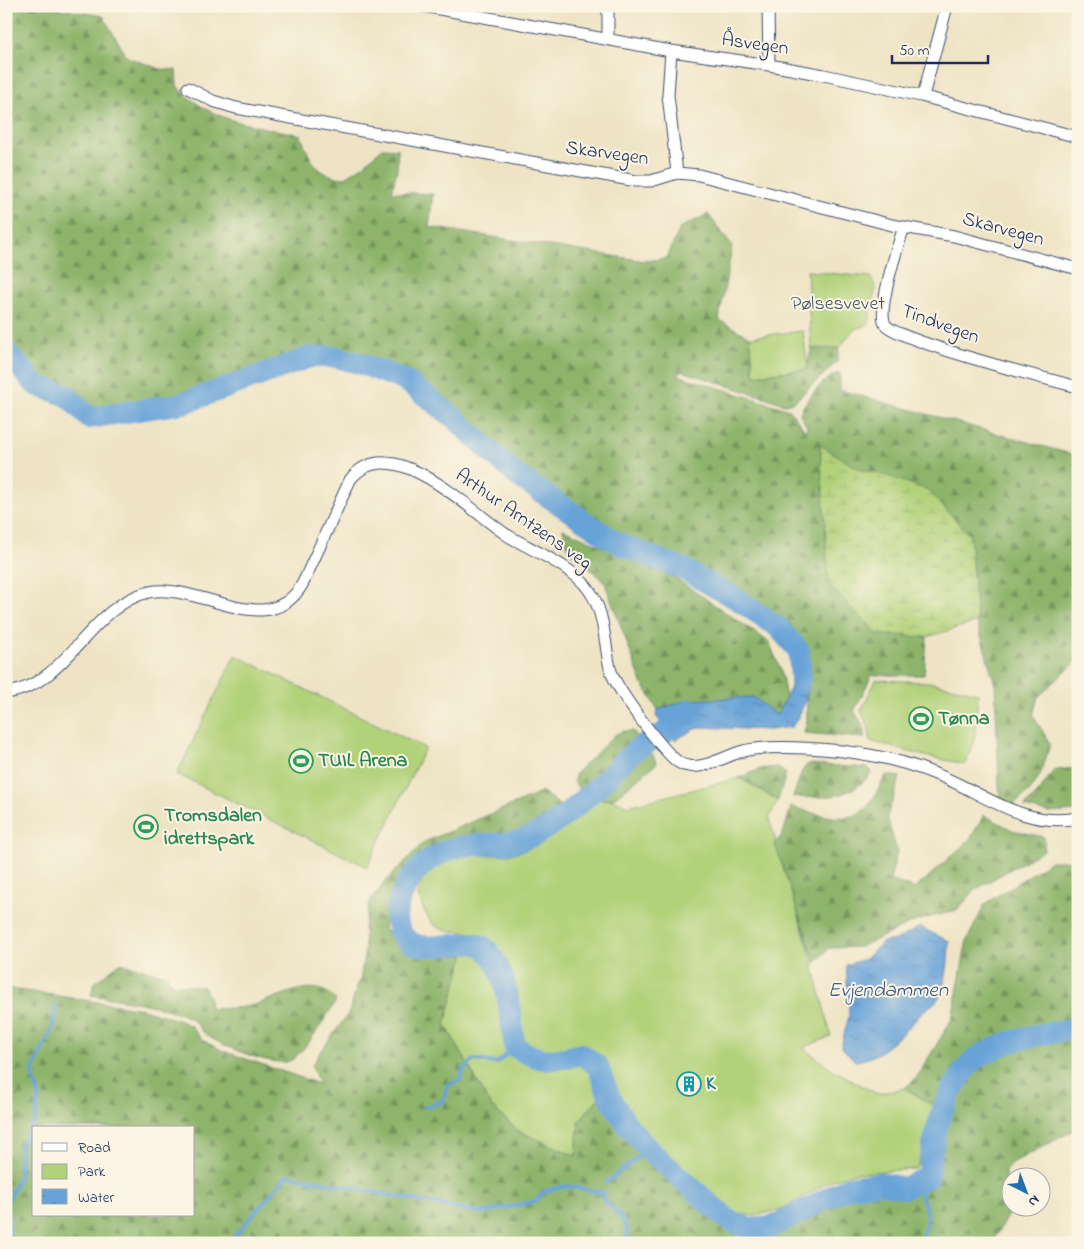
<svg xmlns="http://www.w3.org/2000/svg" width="1084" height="1249" font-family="'Indie Flower',sans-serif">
<defs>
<pattern id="forest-firs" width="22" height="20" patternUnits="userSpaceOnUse" patternTransform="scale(1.25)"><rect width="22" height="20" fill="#8db46a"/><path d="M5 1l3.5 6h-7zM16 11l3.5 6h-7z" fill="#72935a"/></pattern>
<pattern id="wetland-marsh" width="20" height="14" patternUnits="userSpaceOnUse" patternTransform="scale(1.25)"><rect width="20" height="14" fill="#b2d27a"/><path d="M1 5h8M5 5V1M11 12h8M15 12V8" fill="none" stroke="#98b56c"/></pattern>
<pattern id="water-ripples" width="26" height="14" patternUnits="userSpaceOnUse" patternTransform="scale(1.25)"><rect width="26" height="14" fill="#68a3d8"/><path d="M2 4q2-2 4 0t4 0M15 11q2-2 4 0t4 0" fill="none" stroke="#5585b2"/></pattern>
</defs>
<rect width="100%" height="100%" fill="#fcf5e5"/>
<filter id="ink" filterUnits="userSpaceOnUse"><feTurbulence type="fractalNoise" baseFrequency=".02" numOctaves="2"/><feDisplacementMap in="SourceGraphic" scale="10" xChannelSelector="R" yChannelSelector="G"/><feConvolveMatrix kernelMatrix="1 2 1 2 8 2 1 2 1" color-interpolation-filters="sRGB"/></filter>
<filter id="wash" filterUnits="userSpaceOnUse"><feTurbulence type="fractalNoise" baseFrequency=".0096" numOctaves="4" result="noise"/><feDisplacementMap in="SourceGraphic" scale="20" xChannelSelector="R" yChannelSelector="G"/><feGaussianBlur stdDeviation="1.12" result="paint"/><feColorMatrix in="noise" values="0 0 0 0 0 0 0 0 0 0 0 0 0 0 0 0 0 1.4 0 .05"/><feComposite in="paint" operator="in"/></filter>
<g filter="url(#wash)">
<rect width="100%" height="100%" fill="#eee4c4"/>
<path fill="#b2d27a" stroke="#66806c" d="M807,271L870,277L876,287L869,324L853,330L839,348L811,349Z
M803,331L808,369L754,375L750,337Z
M235,655L425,748L367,867L177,774Z
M876,680L929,682L978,693L974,742L965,764L925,756L870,741L869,728L861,711Z
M739,778L778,800L769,819L810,953L831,1036L803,1048L832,1069L877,1094L905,1088L939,1109L916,1169L855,1173L832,1180L784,1208L755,1216L741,1214L724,1208L650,1143L614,1085L597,1100L579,1121L576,1157L518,1131L491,1106L445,1024L464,955L479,934C437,927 434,938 417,893C436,839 484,863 523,851C537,846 553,837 564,829C577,820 582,804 599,800C610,797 619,802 628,806Z"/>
<path fill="url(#forest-firs)" stroke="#547264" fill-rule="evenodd" d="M6,6H41L103,16L127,57L160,69L176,70L177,86C211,123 254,125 301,135C310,160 315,175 344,178L364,165L382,148L398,149L397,169L392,192L433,194L429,227L645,261L667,258L680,228L708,214L732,246L719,320L750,337L754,375L807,369L811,349L839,348L837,362L795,401L785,404L682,371L677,375L790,410L805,431L807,427L800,414C804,401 825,376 840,373V390L1078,456V660L1038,697L1033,715L1050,744C1041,776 1037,790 1008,808L1000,807L995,685L977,622L970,536L875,472L860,470L820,446L830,585L878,634L927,637L924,675H872L854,711L865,728L864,738L804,733L807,720L806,649L789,622L686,560L624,537L566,501L520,469L404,380L335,357H309L183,402L87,417L67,396L34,384L6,354Z
M563,529L675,578L769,642L781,671L786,698L777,715L687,700L658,710L642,683L604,581L568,549Z
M623,731H633L651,752L657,763L613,799H600L588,804L574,781L576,773L615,735Z
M808,764L868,768L872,772C852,799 824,798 793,797L802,771Z
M777,767L786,774L778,800L739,778L760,769Z
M1078,768V811L1049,813L1024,807L1038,793L1054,770Z
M886,775L900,777L887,817L897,852L890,880L915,889L970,839L984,815L1012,830L1044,837V850L976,889L957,910L916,921L860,947L830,948L815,963L775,844L783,834L791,807C812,812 847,827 866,808C874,800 880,785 886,775Z
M543,792L563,808L533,826L512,833L466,836L430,847L402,875L387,907L384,929L410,952L438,956L464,955L445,1024L491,1106L518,1131L576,1156L579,1121L600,1097L635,1148L681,1185L701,1207L723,1226L746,1243H6V988L143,1009L178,1020L191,1026L202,1040L223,1051L319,1084L312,1066L319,1054L348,1014L361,976L365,948L364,928L370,901L387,880L424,842ZM34,1128H194V1215H34Z
M1051,861H1078V1024L1021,1036L971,1060L939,1109L905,1088L917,1077L952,1019L967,940L985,904Z
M120,963L167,975L173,984L204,987L209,997L210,1009C224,1008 240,1009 253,1005C279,999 316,973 336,1001C328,1014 302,1057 289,1061C274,1067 220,1046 207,1035C195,1026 199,1021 181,1014C152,1003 121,1000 91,995L94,983Z
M1078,1031V1128L1012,1163L1005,1171L1007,1216L992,1243H750L748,1230L773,1228L849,1188L881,1184L904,1189L930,1178C936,1140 940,1113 962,1080C965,1076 968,1068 972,1064C994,1045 1050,1035 1078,1031Z"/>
<path fill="url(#wetland-marsh)" stroke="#66806c" d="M820,445L860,470L875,472L928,490L970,536L977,622L927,637L878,634L829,585Z"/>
<path fill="url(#water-ripples)" stroke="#42699b" d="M778,627C809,663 820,684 792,727L769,730L699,727L675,740L656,716L658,710L687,700L753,697L777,715L791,687L790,654Z
M920,927L949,941C949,958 947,979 941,994C937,1003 931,1005 925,1010C907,1028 881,1060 855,1061L841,1047L849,1015L846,965L865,959L883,942L896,940Z"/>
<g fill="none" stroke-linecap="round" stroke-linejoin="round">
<path stroke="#68a3d8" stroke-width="4" d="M425,1107L443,1101L447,1086L460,1080L464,1069L474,1060L497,1063L515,1047
M917,1182C924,1208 935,1217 918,1243
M606,1183L643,1153L652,1152
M603,1192L604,1200C616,1212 634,1225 625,1243
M10,1243L7,1204L19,1176L20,1147L35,1120L39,1096L32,1072L53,1027L56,1005
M229,1243L287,1175L482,1213L536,1201L545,1191L566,1186L603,1193"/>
<path stroke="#68a3d8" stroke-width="22" d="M6,352L36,385L68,396L89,418L184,403L310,357H336L362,364L406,381L452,416L516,475L617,543L683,569L738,600L778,627L799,651L801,678
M690,710C680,713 673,725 665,732C655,740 643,744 633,752C623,760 615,770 606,779C586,798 563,820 538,833C515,846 497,843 472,845C441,848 412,866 402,895C398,904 394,914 397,924C411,969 469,929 487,950C510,976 509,1014 515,1047C541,1063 552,1062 581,1054L598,1066L609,1096L626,1123L649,1150L727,1219L750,1229L772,1227L849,1187L881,1183L904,1188L928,1177C933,1140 939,1107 961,1076C965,1072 968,1065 973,1061C1002,1039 1043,1033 1078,1029"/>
</g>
</g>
<g filter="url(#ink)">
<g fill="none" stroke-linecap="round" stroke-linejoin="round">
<g stroke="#3b4a6d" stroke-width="13">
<path id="street" d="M423,6L671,51L769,65L824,75L921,96L1078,137
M608,6V39
M768,6L769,65
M671,51L668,95L677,173
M188,88L213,101L236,108L636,181H651L677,173L699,175L892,225L954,236L1078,269
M923,96L947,6
M904,227C898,245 877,309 885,324C893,340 1051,380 1078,387
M6,693C68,685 89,606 149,592C198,581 269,644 303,583L350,480C390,427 471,512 507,535C531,550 573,566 589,590C605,612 604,642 610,668C614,687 662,750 678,762C697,775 724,756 743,751C775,744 836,749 869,755C894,759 919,767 943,777C987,796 1026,828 1078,818"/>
</g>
<use href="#street" stroke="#fff" stroke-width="11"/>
</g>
</g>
<defs>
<g id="stadium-ring" transform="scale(1.25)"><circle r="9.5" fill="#fcf5e5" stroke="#2e9e5b" stroke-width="1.5"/><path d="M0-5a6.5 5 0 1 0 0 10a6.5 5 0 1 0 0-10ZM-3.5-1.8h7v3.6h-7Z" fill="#2e9e5b"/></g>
<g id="building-ring" transform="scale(1.25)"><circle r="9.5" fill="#fcf5e5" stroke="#0f9aa8" stroke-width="1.5"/><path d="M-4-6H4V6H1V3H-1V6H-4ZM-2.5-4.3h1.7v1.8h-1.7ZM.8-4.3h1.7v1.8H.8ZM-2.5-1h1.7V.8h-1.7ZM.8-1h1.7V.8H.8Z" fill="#0f9aa8"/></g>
</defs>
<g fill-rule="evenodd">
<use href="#stadium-ring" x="921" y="719"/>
<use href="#stadium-ring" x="301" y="761"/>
<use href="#stadium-ring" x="146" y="827"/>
<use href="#building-ring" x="689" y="1084"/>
</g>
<g text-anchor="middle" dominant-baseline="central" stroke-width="4" stroke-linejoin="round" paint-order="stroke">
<g font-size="20" fill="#1b2f5e" stroke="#fcf5e5">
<text transform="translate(755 45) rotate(8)">Åsvegen</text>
<text transform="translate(607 154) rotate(8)">Skarvegen</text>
<text transform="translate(1003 230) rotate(15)">Skarvegen</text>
<text transform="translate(940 325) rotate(20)">Tindvegen</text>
<text transform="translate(523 520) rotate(35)">Arthur Arntzens veg</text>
</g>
<g font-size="20" fill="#415865" stroke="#fcf5e5">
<text x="838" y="304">Pølsesvevet</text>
</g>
<g font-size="20" font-weight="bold" fill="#27864d" stroke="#fcf5e5" text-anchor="start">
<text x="938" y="719">Tønna</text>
<text x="318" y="761">TUIL Arena</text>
<text x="164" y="816">Tromsdalen<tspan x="164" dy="23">idrettspark</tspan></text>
</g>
<g font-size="20" font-weight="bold" fill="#0d838f" stroke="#fcf5e5" text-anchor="start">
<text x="706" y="1084">K</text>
</g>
<g font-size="21" font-style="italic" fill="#365889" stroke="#fcf5e5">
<text x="888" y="991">Evjendammen</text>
</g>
</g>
<rect width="1084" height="1249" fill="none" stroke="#fcf5e5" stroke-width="25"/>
<rect x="32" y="1126" width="162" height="90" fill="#fcf5e5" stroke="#a2a6af"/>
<rect x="42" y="1143" width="25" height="8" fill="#ffffff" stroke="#a2a6af"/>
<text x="78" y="1152" font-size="15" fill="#1b2f5e">Road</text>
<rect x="42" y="1164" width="25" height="15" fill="#b2d27a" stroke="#a2a6af"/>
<text x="78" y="1176" font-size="15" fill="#1b2f5e">Park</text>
<rect x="42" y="1189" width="25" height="15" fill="url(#water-ripples)" stroke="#a2a6af"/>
<text x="78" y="1202" font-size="15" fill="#1b2f5e">Water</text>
<g transform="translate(1026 1192) rotate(138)"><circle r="24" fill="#fcf5e5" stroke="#a2a6af"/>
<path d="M0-4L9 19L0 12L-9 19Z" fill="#1f6fb2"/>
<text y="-8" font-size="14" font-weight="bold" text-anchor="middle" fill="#1b2f5e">N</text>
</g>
<path d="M892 55v8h96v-8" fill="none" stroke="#1b2f5e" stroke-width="2.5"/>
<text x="899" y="55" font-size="15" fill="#1b2f5e" stroke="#fcf5e5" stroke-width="4" paint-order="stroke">50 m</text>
</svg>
